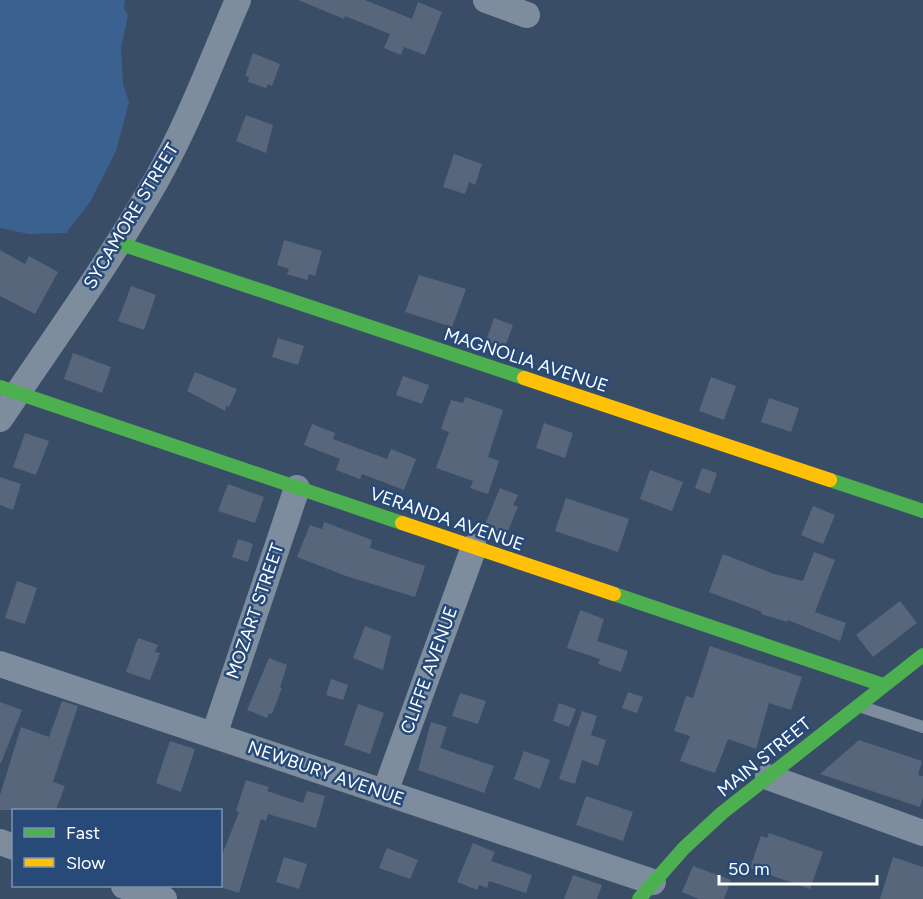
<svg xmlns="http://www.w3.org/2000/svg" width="923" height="899" font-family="Figtree,sans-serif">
<rect width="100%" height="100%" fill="#3a4d66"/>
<path fill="#3b6190" d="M0,0H125L124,8L128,15L121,48L123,84L129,102L116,151L90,202L66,233L29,234L0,228Z"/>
<path fill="#57667a" d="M298,0H365L412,19L418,2L442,12L425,55L404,47L401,55L384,48L390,34L345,16L344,19Z
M253,53L280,64L272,86L268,84L266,88L248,82L249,77L245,76Z
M246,115L273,125L266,153L236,141Z
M454,154L482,164L475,185L469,182L465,194L443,187Z
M284,240L322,251L315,276L309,274L307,280L287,274L289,269L277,265Z
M0,250L25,264L29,256L58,272L35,314L0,296Z
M419,275L466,289L452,327L405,312Z
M131,286L156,295L144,330L118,321Z
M494,318L513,325L505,347L486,341Z
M278,338L304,346L298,365L272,357Z
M73,353L111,367L102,393L64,379Z
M195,372L237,389L229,407L226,406L225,411L187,391Z
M403,376L429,385L422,404L396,395Z
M711,377L736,386L724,420L699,411Z
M465,397L503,410L488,457L499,461L488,494L470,488L473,481L436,468L449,432L441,429L451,400L463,403Z
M769,398L799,408L791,432L761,422Z
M544,423L573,433L565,458L536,448Z
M312,424L335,433L333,439L387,459L391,449L416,459L404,490L362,474L360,479L336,470L340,459L304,445Z
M25,433L49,441L36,475L13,467Z
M702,468L717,473L710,494L695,488Z
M650,470L683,482L672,511L640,499Z
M0,477L21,484L13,510L0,505Z
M228,484L264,497L255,523L218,511Z
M500,488L518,495L513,505L518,507L508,531L505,530L504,534L484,527Z
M566,498L629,519L618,552L555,531Z
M813,506L835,515L823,544L801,535Z
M324,522L372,540L370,548L425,566L415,597L346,576L297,557L310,525L322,529Z
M238,539L253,544L248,562L232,557Z
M814,552L835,560L815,612L846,623L840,641L788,620L787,622L761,614L762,612L709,592L723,554L774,574L803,581Z
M17,581L37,588L25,624L5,618Z
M900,601L917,623L873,657L856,635Z
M580,610L604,619L597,641L628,651L621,672L598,664L600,659L567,648Z
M365,626L391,636L383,670L353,658Z
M138,638L158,645L155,652L160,653L150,680L126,672Z
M710,646L802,677L791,710L769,703L756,749L728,739L715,773L680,761L690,736L674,731L686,696L693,698Z
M269,658L287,665L280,688H282L272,714L269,713L267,718L247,710Z
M331,679L348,685L343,700L326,695Z
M628,692L643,697L637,713L622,708Z
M460,693L486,701L478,724L452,716Z
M62,701L78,706L53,782L65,786L56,810H0V795L21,727L49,737Z
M0,702L22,710L1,763H0Z
M559,703L576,709L569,727L553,721Z
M358,704L384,713L370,754L344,745Z
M582,711L597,716L591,735L606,740L598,766L582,760L575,784L559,779Z
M431,722L447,727L440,748L494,766L484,793L418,770Z
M859,740L922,761L918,775L923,776V797L920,807L820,774Z
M170,741L195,749L181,792L156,783Z
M524,751L550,760L540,789L514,779Z
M246,780L269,787L267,791L303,803L307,791L325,796L316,828L268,814L266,821L261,819L239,893L220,887V860L239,812L236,811Z
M586,796L633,812L623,841L576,825Z
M769,833L823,852L810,889L750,868L761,836L767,838Z
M473,843L495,852L491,861L532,875L526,893L489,881L487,888L479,885L477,890L457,882Z
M387,848L418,860L410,879L379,868Z
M284,857L307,864L299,889L276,882Z
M893,857L923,867V899H880Z
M693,866L731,880L724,899H699L682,892Z
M573,875L602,885L597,899H564Z"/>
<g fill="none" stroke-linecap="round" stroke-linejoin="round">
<path stroke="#7e8d9d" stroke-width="12" d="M862,707L923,727"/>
<path stroke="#7e8d9d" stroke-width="26" d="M486,0L527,15
M0,419C53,340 110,262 157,179C189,122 212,60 238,0
M0,664L653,882
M214,735L297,488
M768,777L923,833
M385,792L474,547
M0,842L14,847
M124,886L164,899"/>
<path stroke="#4caf50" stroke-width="14" d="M118,243L524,378
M0,387L402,523
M830,480L923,511
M614,594L883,685
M639,899L684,848L722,813L923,655"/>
<path stroke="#ffc107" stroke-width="14" d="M524,378L830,480
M402,523L614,594"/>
</g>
<g text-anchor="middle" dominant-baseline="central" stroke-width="5" stroke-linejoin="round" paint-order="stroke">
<g font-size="18" fill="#fff" stroke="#274a79">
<text transform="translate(131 216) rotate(-59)">SYCAMORE STREET</text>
<text transform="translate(526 360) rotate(18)">MAGNOLIA AVENUE</text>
<text transform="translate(447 519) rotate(19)">VERANDA AVENUE</text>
<text transform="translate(255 611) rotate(-71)">MOZART STREET</text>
<text transform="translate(429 670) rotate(-70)">CLIFFE AVENUE</text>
<text transform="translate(764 757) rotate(-39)">MAIN STREET</text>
<text transform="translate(326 773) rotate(19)">NEWBURY AVENUE</text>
</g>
</g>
<rect x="12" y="809" width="210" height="78" fill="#274a79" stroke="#7d92af" stroke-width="1.5"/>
<rect x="24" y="828" width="30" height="9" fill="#4caf50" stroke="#7d92af" stroke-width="1.5"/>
<text x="66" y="839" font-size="18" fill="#ffffff">Fast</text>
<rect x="24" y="858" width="30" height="9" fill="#ffc107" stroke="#7d92af" stroke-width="1.5"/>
<text x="66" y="869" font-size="18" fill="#ffffff">Slow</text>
<path d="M719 875v9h158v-9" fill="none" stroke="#ffffff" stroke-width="3"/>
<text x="728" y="875" font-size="18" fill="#ffffff" stroke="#274a79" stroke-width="4.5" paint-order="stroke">50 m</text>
</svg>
